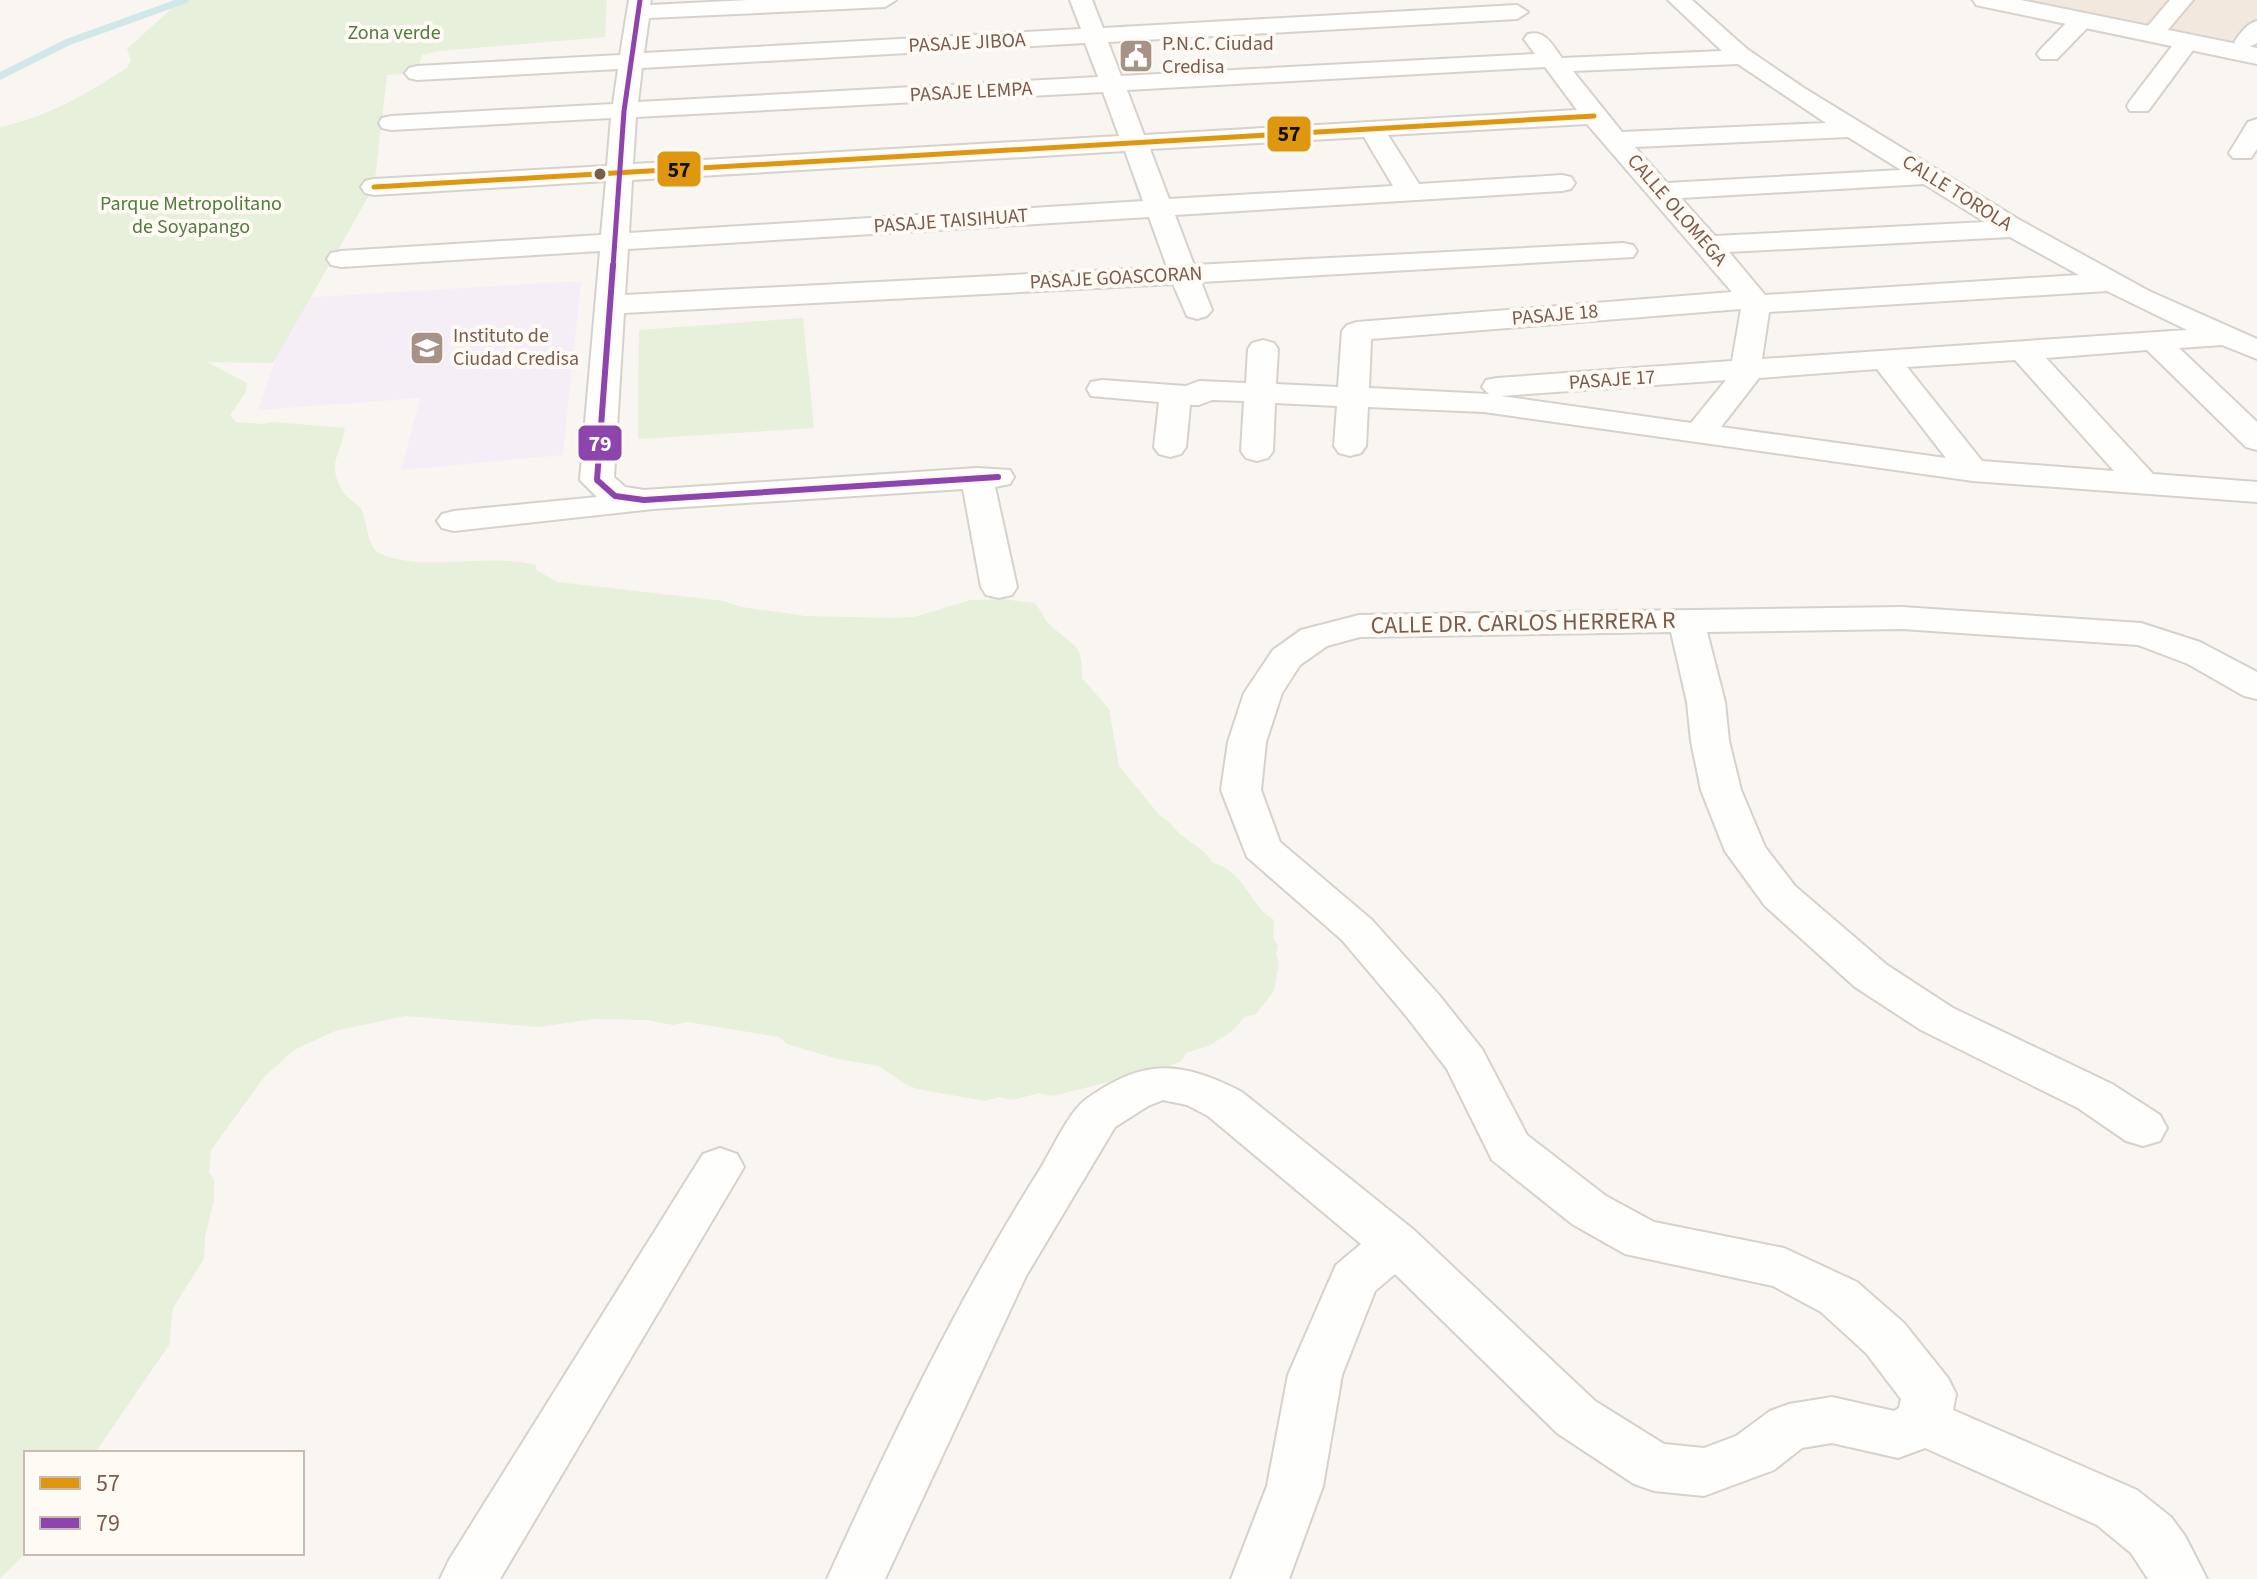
<svg xmlns="http://www.w3.org/2000/svg" width="2257" height="1579" font-family="'Source Sans 3',sans-serif">
<rect width="100%" height="100%" fill="#f9f5f0"/>
<path fill="#f2e8de" d="M2023,0H2257V50L2131,25Z"/>
<path fill="#f6eef6" d="M581,281L563,455L401,470L420,398L258,410L297,298Z"/>
<path fill="#e7f0db" d="M181,0H607L605,37L439,51L422,55L417,73L387,75L374,187L273,363L207,362L247,383L246,392L230,415L236,422L263,424L273,422L345,428C341,456 325,463 344,493C349,500 358,503 362,511C368,525 366,540 377,552C419,574 489,552 536,565V570L557,582L724,601L742,607L805,616L893,618L914,617L971,600L1003,599L1035,603C1041,610 1043,618 1050,625C1073,647 1083,642 1082,678L1109,709L1119,766L1160,816C1170,821 1173,828 1181,835C1194,845 1204,849 1213,863C1244,870 1249,905 1274,920L1273,937L1278,946L1276,954L1279,963L1274,991L1256,1014L1245,1017L1231,1032L1210,1045L1186,1053L1181,1061L1164,1068L1053,1096L1039,1093L1013,1100L999,1097L986,1101L917,1089L905,1084L879,1066L838,1059L787,1044L779,1037L687,1022L673,1025L647,1020L593,1019L539,1027L405,1016L335,1031L294,1050L265,1076L211,1150L209,1172L214,1179V1200L205,1236L204,1259L173,1308L169,1345L95,1453H26V1553L0,1578V127C48,117 86,94 127,68L131,60L127,49Z
M803,318L814,428L638,439L639,330Z"/>
<g fill="none" stroke-linecap="round" stroke-linejoin="round">
<path stroke="#d0e8ea" stroke-width="7" d="M0,76L68,42L185,0"/>
<g stroke="#d7d1cb" stroke-width="4">
<path id="street" d="M629,0H651L650,5L748,0H896L885,7L649,18L644,53L1081,29L1070,0H1092L1103,28L1517,5L1528,12L1517,19L1108,42L1121,76L1535,54L1524,39L1528,34C1546,30 1552,45 1562,58L1722,51L1668,0H1692L1747,49L1804,88L2018,219L2149,291L2257,339V359L2222,345L2179,348L2257,422V450L2246,447L2147,350L2046,358L2153,474L2257,482V502L1973,481L1484,412L1368,407L1366,446L1361,453L1350,456L1339,453L1334,446L1337,406L1275,403L1273,451L1268,458L1257,461L1246,458L1241,451L1244,401L1212,400L1199,405H1190L1186,447L1181,454L1170,457L1159,454L1154,447L1159,402L1091,396L1087,389L1091,382L1102,380L1186,386L1199,381L1246,383L1248,349L1252,343L1263,340L1274,343L1278,349L1276,384L1338,387L1342,331L1347,325L1357,322L1732,292L1587,124L1388,135L1419,184L1562,175L1571,177L1575,183L1571,189L1562,191L1175,215L1194,265L1623,243L1633,245L1637,251L1633,257L1201,282L1212,310L1207,316L1197,319L1187,316L1173,284L624,313L614,477L625,487L644,490L977,468L1010,470L1014,477L1010,484L995,487L1017,587L1012,595L999,598L986,595L981,587L963,489L653,509L454,531L442,528L437,521L442,514L454,511L597,497L580,480L600,251L341,267L331,265L327,259L331,253L341,251L601,235L606,181L374,195L365,193L361,187L365,181L374,179L607,166L611,118L391,130L382,128L379,123L382,118L391,116L613,104L618,69L417,80L409,78L405,73L409,68L417,66L620,55ZM1085,43L1098,77L638,102L642,68ZM1738,64L1826,123L1622,132L1573,71ZM1545,67L1577,110L1144,135L1127,90ZM1103,92L1119,136L633,164L636,117ZM1364,137L1393,186L1169,199L1150,149ZM1848,137L1901,170L1667,183L1635,147ZM1125,151L1143,201L629,233L632,180ZM1924,184L1985,222L1715,236L1681,198ZM1149,217L1167,267L625,295L628,249ZM2010,237L2079,275L1765,295L1729,252ZM2107,291L2187,330L1762,359L1769,312ZM1741,309L1732,361L1497,378L1486,380L1482,387L1489,394L1369,388L1371,339ZM2015,360L2114,471L1982,461L1907,367ZM1877,369L1946,458L1721,427L1759,378ZM1726,380L1691,423L1501,396Z
M2170,0H2193L2166,32H2150L2147,27Z
M2081,14L2089,16L2092,21L2089,26L2057,59H2041L2037,54L2041,49L2073,16Z
M2257,21V43L2246,49L2238,47L2234,42C2241,33 2246,24 2257,21Z
M2187,35L2195,37L2199,42L2148,111H2130L2127,106L2130,101L2179,37Z
M2257,119V149L2251,158H2233L2229,153L2248,122Z
M1902,607L2141,623L2200,642L2257,672V699L2244,696L2188,664L2138,645L1902,629L1707,632L1725,702L1729,741L1741,790L1765,847L1795,886L1887,965L1953,1008L2112,1084L2160,1115L2167,1128L2160,1141L2143,1146L2126,1141L2078,1108L1921,1030L1855,987L1765,906L1725,851L1701,790L1691,741L1687,702L1671,632L1360,637L1327,646L1300,665L1282,693L1266,742L1261,790L1280,842L1372,920L1439,995L1482,1049L1527,1135L1606,1196L1654,1222L1784,1248L1857,1282L1904,1323L1948,1378L1956,1394L1953,1410L2137,1490L2171,1517L2185,1536L2207,1579H2148L2131,1553L2097,1525L1925,1448L1898,1458L1832,1443L1802,1448L1774,1470L1704,1496L1654,1491L1634,1484L1557,1433L1395,1274L1375,1291L1342,1375L1323,1486L1289,1579H1231L1267,1486L1288,1375L1336,1265L1361,1244L1208,1116L1187,1105L1163,1100L1148,1106L1115,1127L1026,1276L885,1579H827C891,1438 959,1297 1042,1166C1052,1149 1070,1111 1085,1100C1143,1058 1180,1060 1242,1092L1414,1230L1595,1401L1664,1444L1704,1448L1736,1436L1770,1411L1789,1404L1832,1397L1894,1411L1899,1408L1901,1399L1866,1353L1821,1312L1773,1286L1625,1254L1572,1224L1492,1160L1447,1069L1407,1017L1342,940L1247,857L1221,790L1228,742L1244,693L1273,650L1301,630L1359,615Z
M720,1148L737,1154L744,1167L500,1579H440L449,1560L703,1154Z"/>
</g>
<g stroke="#d9d2cb" stroke-width="4">
<path id="secondary" d="M1973,0H2021L2257,48V64L1985,7L1976,5Z"/>
</g>
<use href="#street" fill="#fefefd" fill-rule="evenodd"/>
<use href="#secondary" fill="#fefefd" fill-rule="evenodd"/>
<g stroke="#fffaf3" stroke-width="9">
<path id="bus-1" d="M374,187L1594,116"/>
</g>
<g stroke="#fffaf3" stroke-width="9">
<path id="bus-2-far1" d="M613,267L624,111L640,0"/>
</g>
<g stroke="#fffaf3" stroke-width="11">
<path id="bus-2" d="M613,265L597,480L615,496L644,500L998,477"/>
</g>
<use href="#bus-1" stroke="#de970f" stroke-width="5"/>
<use href="#bus-2-far1" stroke="#8e44ad" stroke-width="5"/>
<use href="#bus-2" stroke="#8e44ad" stroke-width="6"/>
</g>
<defs>
<g id="civic-square" transform="scale(1.8)"><rect x="-9" y="-9" width="18" height="18" rx="4" fill="#a69286" stroke="#fffaf3"/><path d="M-.6-6.5H3V-4.5H.6V-3L4-1V1h2V6H-6V1h2V-1L-.6-3ZM-1.2 2.5V6h2.4V2.5Z" fill="#fff"/></g>
<g id="school-square" transform="scale(1.8)"><rect x="-9" y="-9" width="18" height="18" rx="4" fill="#a69286" stroke="#fffaf3"/><path d="M0-5L7-2L0 1L-7-2ZM-4 1L0 2.5L4 1V4Q0 6-4 4Z" fill="#fff"/></g>
</defs>
<g fill-rule="evenodd">
<use href="#civic-square" x="1136" y="56"/>
<use href="#school-square" x="427" y="348"/>
</g>
<circle fill="#7a5c4d" stroke="#fffaf3" stroke-width="3" cx="600" cy="174" r="7"/>
<g text-anchor="middle" dominant-baseline="central" stroke-width="8" stroke-linejoin="round" paint-order="stroke">
<g font-size="20" fill="#537a41" stroke="#fffaf3">
<text x="394" y="33">Zona verde</text>
<text x="191" y="204">Parque Metropolitano<tspan x="191" dy="23">de Soyapango</tspan></text>
</g>
<g font-size="20" fill="#7a5c4d" stroke="#fffaf3">
<text transform="translate(967 43) rotate(-3)">PASAJE JIBOA</text>
<text transform="translate(971 92) rotate(-3)">PASAJE LEMPA</text>
<text transform="translate(1957 193) rotate(32)">CALLE TOROLA</text>
<text transform="translate(1677 210) rotate(49)">CALLE OLOMEGA</text>
<text transform="translate(951 221) rotate(-4)">PASAJE TAISIHUAT</text>
<text transform="translate(1116 278) rotate(-3)">PASAJE GOASCORAN</text>
<text transform="translate(1555 315) rotate(-5)">PASAJE 18</text>
<text transform="translate(1612 380) rotate(-4)">PASAJE 17</text>
</g>
<g font-size="20" fill="#7a5c4d" stroke="#fffaf3" text-anchor="start">
<text x="1162" y="44">P.N.C. Ciudad<tspan x="1162" dy="23">Credisa</tspan></text>
<text x="453" y="336">Instituto de<tspan x="453" dy="23">Ciudad Credisa</tspan></text>
</g>
<g font-size="24" fill="#7a5c4d" stroke="#fffaf3">
<text transform="translate(1523 623) rotate(-1)">CALLE DR. CARLOS HERRERA R</text>
</g>
</g>
<g stroke="#fffaf3" stroke-width="3">
<rect x="1266" y="115" width="46" height="38" rx="8" fill="#de970f"/>
<rect x="656" y="150" width="46" height="38" rx="8" fill="#de970f"/>
<rect x="577" y="424" width="46" height="38" rx="8" fill="#8e44ad"/>
</g>
<g font-size="22" text-anchor="middle" font-weight="bold" fill="#fff">
<text x="600" y="451">79</text>
</g>
<g font-size="22" text-anchor="middle" font-weight="bold" fill="#111">
<text x="1289" y="141">57</text>
<text x="679" y="177">57</text>
</g>
<rect x="24" y="1451" width="280" height="104" fill="#fffaf3" stroke="#cabbb1" stroke-width="2"/>
<rect x="40" y="1477" width="40" height="12" fill="#de970f" stroke="#cabbb1" stroke-width="2"/>
<text x="96" y="1491" font-size="24" fill="#7a5c4d">57</text>
<rect x="40" y="1517" width="40" height="12" fill="#8e44ad" stroke="#cabbb1" stroke-width="2"/>
<text x="96" y="1531" font-size="24" fill="#7a5c4d">79</text>
</svg>
